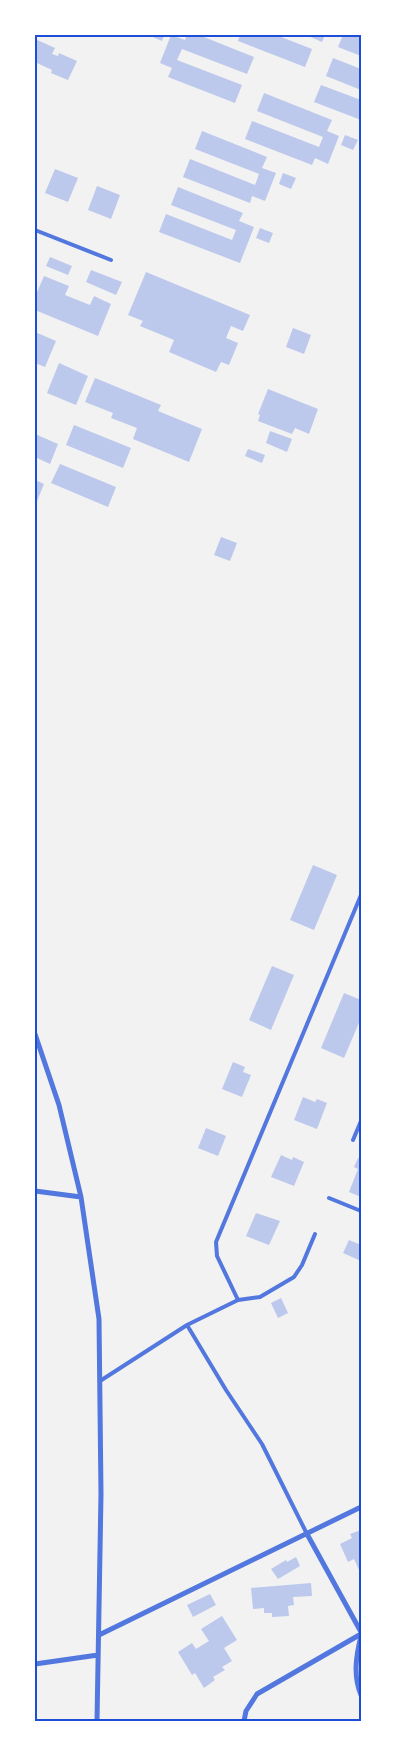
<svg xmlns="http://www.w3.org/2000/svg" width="396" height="1756" font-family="'DejaVu Sans',sans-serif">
<rect width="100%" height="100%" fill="#f2f2f2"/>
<path fill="#bdc9ec" d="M148,35H164L162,41Z
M171,35L185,40L187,35H199L254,57L247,74L182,49L177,60L242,85L235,103L168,77L172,68L160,63Z
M240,35H276L312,49L305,67L238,41Z
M306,35H325L322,42Z
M343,35L361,36V56L338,47Z
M35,39L55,48L52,54L58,56L59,53L77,61L68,80L51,73L52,70L37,63V61L35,60Z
M333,58L361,69V90L326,76Z
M321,85L361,100V120L314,102Z
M264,93L332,120L327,131L339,136L328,164L315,158L312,165L245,139L252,121L319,147L323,137L257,111Z
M202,131L267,157L262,168L276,173L265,201L252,196L250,203L183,177L190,159L255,185L259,174L195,149Z
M345,135L358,140L353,150L341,145Z
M55,169L78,178L68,202L45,193Z
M283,173L296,178L291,189L279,184Z
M97,186L120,195L111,219L88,210Z
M178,187L243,213L239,221L254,227L240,263L159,232L166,214L232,240L236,230L171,205Z
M260,228L273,233L269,243L256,238Z
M50,257L72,266L68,275L46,266Z
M91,270L122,282L116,295L86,282Z
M146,272L250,315L243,331L231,326L226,338L238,343L229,365L221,362L216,372L169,352L174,340L140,326L143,321L128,315Z
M44,276L69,286L65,295L90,305L94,296L111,304L98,336L35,310V297Z
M293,328L311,335L304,354L286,347Z
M35,332L56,341L45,367L35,363Z
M59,363L88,376L76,405L47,393Z
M95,378L161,405L158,411L202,429L189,462L133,439L137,428L111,418L113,413L85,402Z
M268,389L318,409L309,434L295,428L292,434L258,421L260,415L258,414Z
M74,425L131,448L123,468L66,445Z
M270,431L292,439L287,452L266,443Z
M35,434L58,444L50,464L35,457Z
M248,449L265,455L262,463L245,456Z
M60,464L116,487L108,507L51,483Z
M35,480L44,484L35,506Z
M221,537L237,543L230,561L214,555Z
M313,865L337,875L314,930L290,920Z
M272,966L294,975L271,1030L249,1020Z
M344,993L361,1000V1018L344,1058L321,1048Z
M233,1062L245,1067L243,1072L251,1075L242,1097L222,1089Z
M303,1097L315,1102L317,1099L327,1103L317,1129L294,1120Z
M206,1128L226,1136L218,1156L198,1148Z
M281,1155L292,1160L293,1157L304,1162L294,1186L271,1177Z
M358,1158L361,1159V1197L349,1192L358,1169L354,1167Z
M256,1213L280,1221L269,1245L246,1236Z
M349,1240L361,1245V1261L343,1253Z
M281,1298L288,1313L278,1318L271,1303Z
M361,1530V1570H359L354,1559L348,1562L340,1544L352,1538L350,1534Z
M296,1557L300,1566L278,1579L271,1569L286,1560L287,1562Z
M311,1583L312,1596L293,1597L294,1605L288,1606L289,1616L272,1617V1613H264V1608L253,1609L251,1588Z
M210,1594L216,1605L193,1617L187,1605Z
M222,1616L237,1640L224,1648L232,1661L222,1667L225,1670L213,1677L215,1680L204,1688L195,1673L192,1675L178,1652L192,1643L196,1649L209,1641L201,1629Z"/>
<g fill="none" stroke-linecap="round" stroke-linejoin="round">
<path stroke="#5277de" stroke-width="4" d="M35,230L111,260
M353,1140L361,1121
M329,1198L361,1211
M238,1300L217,1256L216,1242L361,895
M187,1325L226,1390L262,1444L307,1534
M100,1381L187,1325L238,1300L260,1297L294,1277L302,1265L315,1234"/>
<path stroke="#5277de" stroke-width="5" d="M35,1034L59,1105L81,1197L99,1319L101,1494L97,1721
M35,1191L81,1197
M307,1534L361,1632
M99,1635L361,1507
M361,1636C356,1656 353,1676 361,1695
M35,1664L98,1655
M244,1721L246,1711L257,1694L361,1634"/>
</g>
<rect width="396" height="1756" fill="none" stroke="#ffffff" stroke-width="72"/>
<rect x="36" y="36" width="324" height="1684" fill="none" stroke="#1d4ed8" stroke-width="2"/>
</svg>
